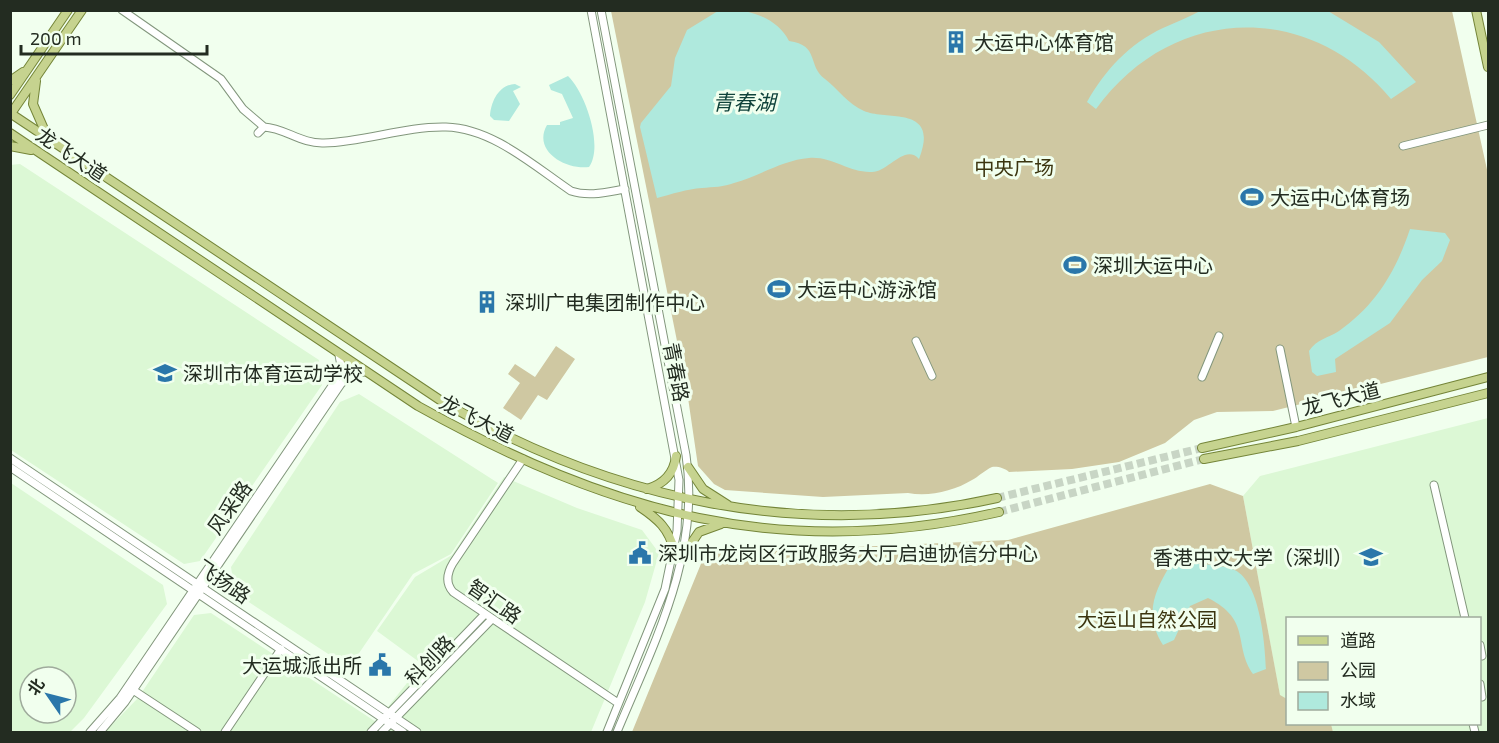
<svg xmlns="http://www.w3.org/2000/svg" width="1499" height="743" font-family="'Exo 2','Noto Sans SC',sans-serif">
<rect width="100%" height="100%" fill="#f1ffee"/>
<path fill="#dcf8d5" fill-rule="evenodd" d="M20,164L319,360L322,385L200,561L184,564L11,450L10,165Z
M359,394L498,483L451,554L413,574L353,662L342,663L235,593L231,567L340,402Z
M1488,418V732H1333L1331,724H1480V618H1288L1287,699L1280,696L1243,496L1260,476Z
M504,477L577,508L642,530L659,553L645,602L591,732H105L138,698L194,615L211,613L376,722L422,664L377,631L415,577L452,555Z
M11,483L163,585L167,604L84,718L70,732H11ZM30,677H66V713H30Z"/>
<path fill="#cfc8a2" d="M611,11H1452L1488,174V357L1273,411L1217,412L1194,420L1165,443L1119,462L1072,469L1009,472C1005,468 997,466 992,467C985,470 978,477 972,480C954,491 929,497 908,493L823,497L725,490L714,484L698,466L687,391Z
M556,346L575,359L547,400L538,395L521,420L503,408L520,383L508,374L515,364L535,377Z
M1210,484L1243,496L1280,695L1287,699L1288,724H1331L1333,732H632L705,554L1008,540Z"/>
<path fill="#afe9dd" d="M1202,10L1328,11L1379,42L1416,82L1391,99C1309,0 1172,4 1096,109L1087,102C1105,70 1129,44 1163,28C1176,22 1189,17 1202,10Z
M718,11C744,7 776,16 789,41C820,45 807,66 825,79C838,89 848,104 864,111C888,121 940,105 919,159C905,143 888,172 872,172C849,173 832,156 809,158C783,160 759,176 734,183C724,187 713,187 702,188C687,189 672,194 657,198L640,127L641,123L671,86L675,58L687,30Z
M568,76C585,92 604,146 589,167C566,170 532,151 547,125H560V122L573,118L562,94L551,90L549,85Z
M515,84L521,87L513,91L520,104L509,121L494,120L490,116C491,101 499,85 515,84Z
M1410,229L1445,233L1450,240L1442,261L1422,280L1390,323L1335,359L1336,372L1317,376L1312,372L1309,351C1317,339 1328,338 1339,331C1376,305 1396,271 1410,229Z
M1172,562C1190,564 1214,563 1232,569C1260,578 1265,644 1266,669L1253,674C1233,645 1252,620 1208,598L1190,606L1174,640L1163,645C1143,613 1155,591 1172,562Z"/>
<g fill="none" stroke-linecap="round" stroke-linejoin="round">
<path stroke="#c8d5c5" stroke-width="8" stroke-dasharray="8 4" stroke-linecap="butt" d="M997,498L1202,448
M999,512L1204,459"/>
<g stroke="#82967c" stroke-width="9">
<path id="minor" d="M122,10L221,79L243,109L264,127
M591,10L679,480L677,531L665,589L607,732
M601,10L686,455C701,554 654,643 617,732
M258,133L264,127C285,128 301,144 324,143C365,142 405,126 446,127C492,128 534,166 571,191C589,197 607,192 625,189
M1403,146L1488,125
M916,341L932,376
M1280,349L1296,427
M1202,377L1219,336
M10,458L417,732
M523,459L453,563C447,573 445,583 453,592L618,703
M10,467L403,732
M1434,485L1465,618
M1480,645L1482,656H1480
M1480,684L1482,697
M133,690L197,732
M1473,724L1475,732
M90,732L120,698L336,380L341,366L339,355
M100,732L125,702L341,384L351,374L364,372
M225,732L281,649
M371,732L485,614
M382,732L492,619"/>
</g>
<g stroke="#748538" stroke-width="10">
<path id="major" d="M1476,10L1488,67
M10,81L23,72
M36,81L33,104L47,136
M10,95L68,10
M10,113L443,402C613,501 803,541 997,498
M10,115L82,10
M10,133L418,406C610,513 781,562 999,512
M10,146L31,150
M1202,448L1296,427L1488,377
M1204,459L1298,441L1488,393
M688,467L703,489L728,505
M647,489C664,484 674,474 676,456
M640,507C658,519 669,529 674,550
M684,554L699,532L721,524"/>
</g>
<use href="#minor" stroke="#fff" stroke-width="7"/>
<use href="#major" stroke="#c6d38f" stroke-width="8"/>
</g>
<defs>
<g id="building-bare" transform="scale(1.8)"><path d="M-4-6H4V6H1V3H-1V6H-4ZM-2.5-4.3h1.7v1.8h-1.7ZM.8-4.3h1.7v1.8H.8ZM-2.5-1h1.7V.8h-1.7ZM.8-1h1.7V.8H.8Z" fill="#2a77aa" stroke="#f1ffee" stroke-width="2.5" paint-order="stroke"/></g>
<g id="stadium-bare" transform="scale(1.8)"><path d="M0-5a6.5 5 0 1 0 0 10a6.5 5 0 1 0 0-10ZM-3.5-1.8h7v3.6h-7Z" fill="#2a77aa" stroke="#f1ffee" stroke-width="2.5" paint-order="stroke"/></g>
<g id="school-bare" transform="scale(1.8)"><path d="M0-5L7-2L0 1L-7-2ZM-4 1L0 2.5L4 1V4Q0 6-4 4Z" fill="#2a77aa" stroke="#f1ffee" stroke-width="2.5" paint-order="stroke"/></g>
<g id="civic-bare" transform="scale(1.8)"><path d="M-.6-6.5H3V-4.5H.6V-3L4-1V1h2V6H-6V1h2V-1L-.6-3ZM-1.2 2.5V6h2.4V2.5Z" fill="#2a77aa" stroke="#f1ffee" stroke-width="2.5" paint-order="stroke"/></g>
<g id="university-bare" transform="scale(1.8)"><path d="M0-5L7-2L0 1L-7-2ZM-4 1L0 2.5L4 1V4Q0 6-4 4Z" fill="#2a77aa" stroke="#f1ffee" stroke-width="2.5" paint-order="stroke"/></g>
</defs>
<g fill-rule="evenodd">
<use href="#building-bare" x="956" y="42"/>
<use href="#stadium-bare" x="1252" y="197"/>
<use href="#stadium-bare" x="1075" y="265"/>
<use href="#stadium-bare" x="779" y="289"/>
<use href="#building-bare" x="487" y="302"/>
<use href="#school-bare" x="165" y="373"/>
<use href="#civic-bare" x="640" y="553"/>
<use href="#university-bare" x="1371" y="557"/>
<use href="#civic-bare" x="380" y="665"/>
</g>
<g text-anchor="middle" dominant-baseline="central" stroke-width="6" stroke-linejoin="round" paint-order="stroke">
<g font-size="20" fill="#232c21" stroke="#f1ffee" text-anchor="start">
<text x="974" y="42">大运中心体育馆</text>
<text x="1270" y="197">大运中心体育场</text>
<text x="1093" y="265">深圳大运中心</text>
<text x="797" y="289">大运中心游泳馆</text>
<text x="505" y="302">深圳广电集团制作中心</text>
<text x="183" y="373">深圳市体育运动学校</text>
<text x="658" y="553">深圳市龙岗区行政服务大厅启迪协信分中心</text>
<text x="1353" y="557" text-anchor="end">香港中文大学（深圳）</text>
<text x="362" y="665" text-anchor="end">大运城派出所</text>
</g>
<g font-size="20" fill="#232c21" stroke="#f1ffee">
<text transform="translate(72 154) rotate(34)">龙飞大道</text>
<text transform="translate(677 372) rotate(79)">青春路</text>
<text transform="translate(1341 398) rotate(-14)">龙飞大道</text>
<text transform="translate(477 418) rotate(27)">龙飞大道</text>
<text transform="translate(229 507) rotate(-55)">风采路</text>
<text transform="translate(224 581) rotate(34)">飞扬路</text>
<text transform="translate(495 601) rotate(35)">智汇路</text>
<text transform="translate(429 660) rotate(-46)">科创路</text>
</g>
<g font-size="20" fill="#3b350f" stroke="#f1ffee">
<text x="1014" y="167">中央广场</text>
<text x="1147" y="619">大运山自然公园</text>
</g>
<g font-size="21" font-style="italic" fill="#0f423a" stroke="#f1ffee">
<text x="744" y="101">青春湖</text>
</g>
</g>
<rect width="1499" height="743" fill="none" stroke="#232c21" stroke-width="24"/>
<rect x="1286" y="617" width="195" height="108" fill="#f1ffee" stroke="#9fab9c" stroke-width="1.5"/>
<rect x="1298" y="636" width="30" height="9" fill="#c6d38f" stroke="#9fab9c" stroke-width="1.5"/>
<text x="1340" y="647" font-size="18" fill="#232c21">道路</text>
<rect x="1298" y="662" width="30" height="18" fill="#cfc8a2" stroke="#9fab9c" stroke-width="1.5"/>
<text x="1340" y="677" font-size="18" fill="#232c21">公园</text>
<rect x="1298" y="692" width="30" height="18" fill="#afe9dd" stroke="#9fab9c" stroke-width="1.5"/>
<text x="1340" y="707" font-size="18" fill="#232c21">水域</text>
<g transform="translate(48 695) rotate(305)"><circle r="28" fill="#f1ffee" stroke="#9fab9c" stroke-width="1.5"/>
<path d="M0-4.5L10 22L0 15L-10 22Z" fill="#2a77aa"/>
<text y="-9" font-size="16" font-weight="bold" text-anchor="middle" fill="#232c21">北</text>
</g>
<path d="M21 45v9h186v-9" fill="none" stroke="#232c21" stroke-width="3"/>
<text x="30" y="45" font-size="18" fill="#232c21" stroke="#f1ffee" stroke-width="4.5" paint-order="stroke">200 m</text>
</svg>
